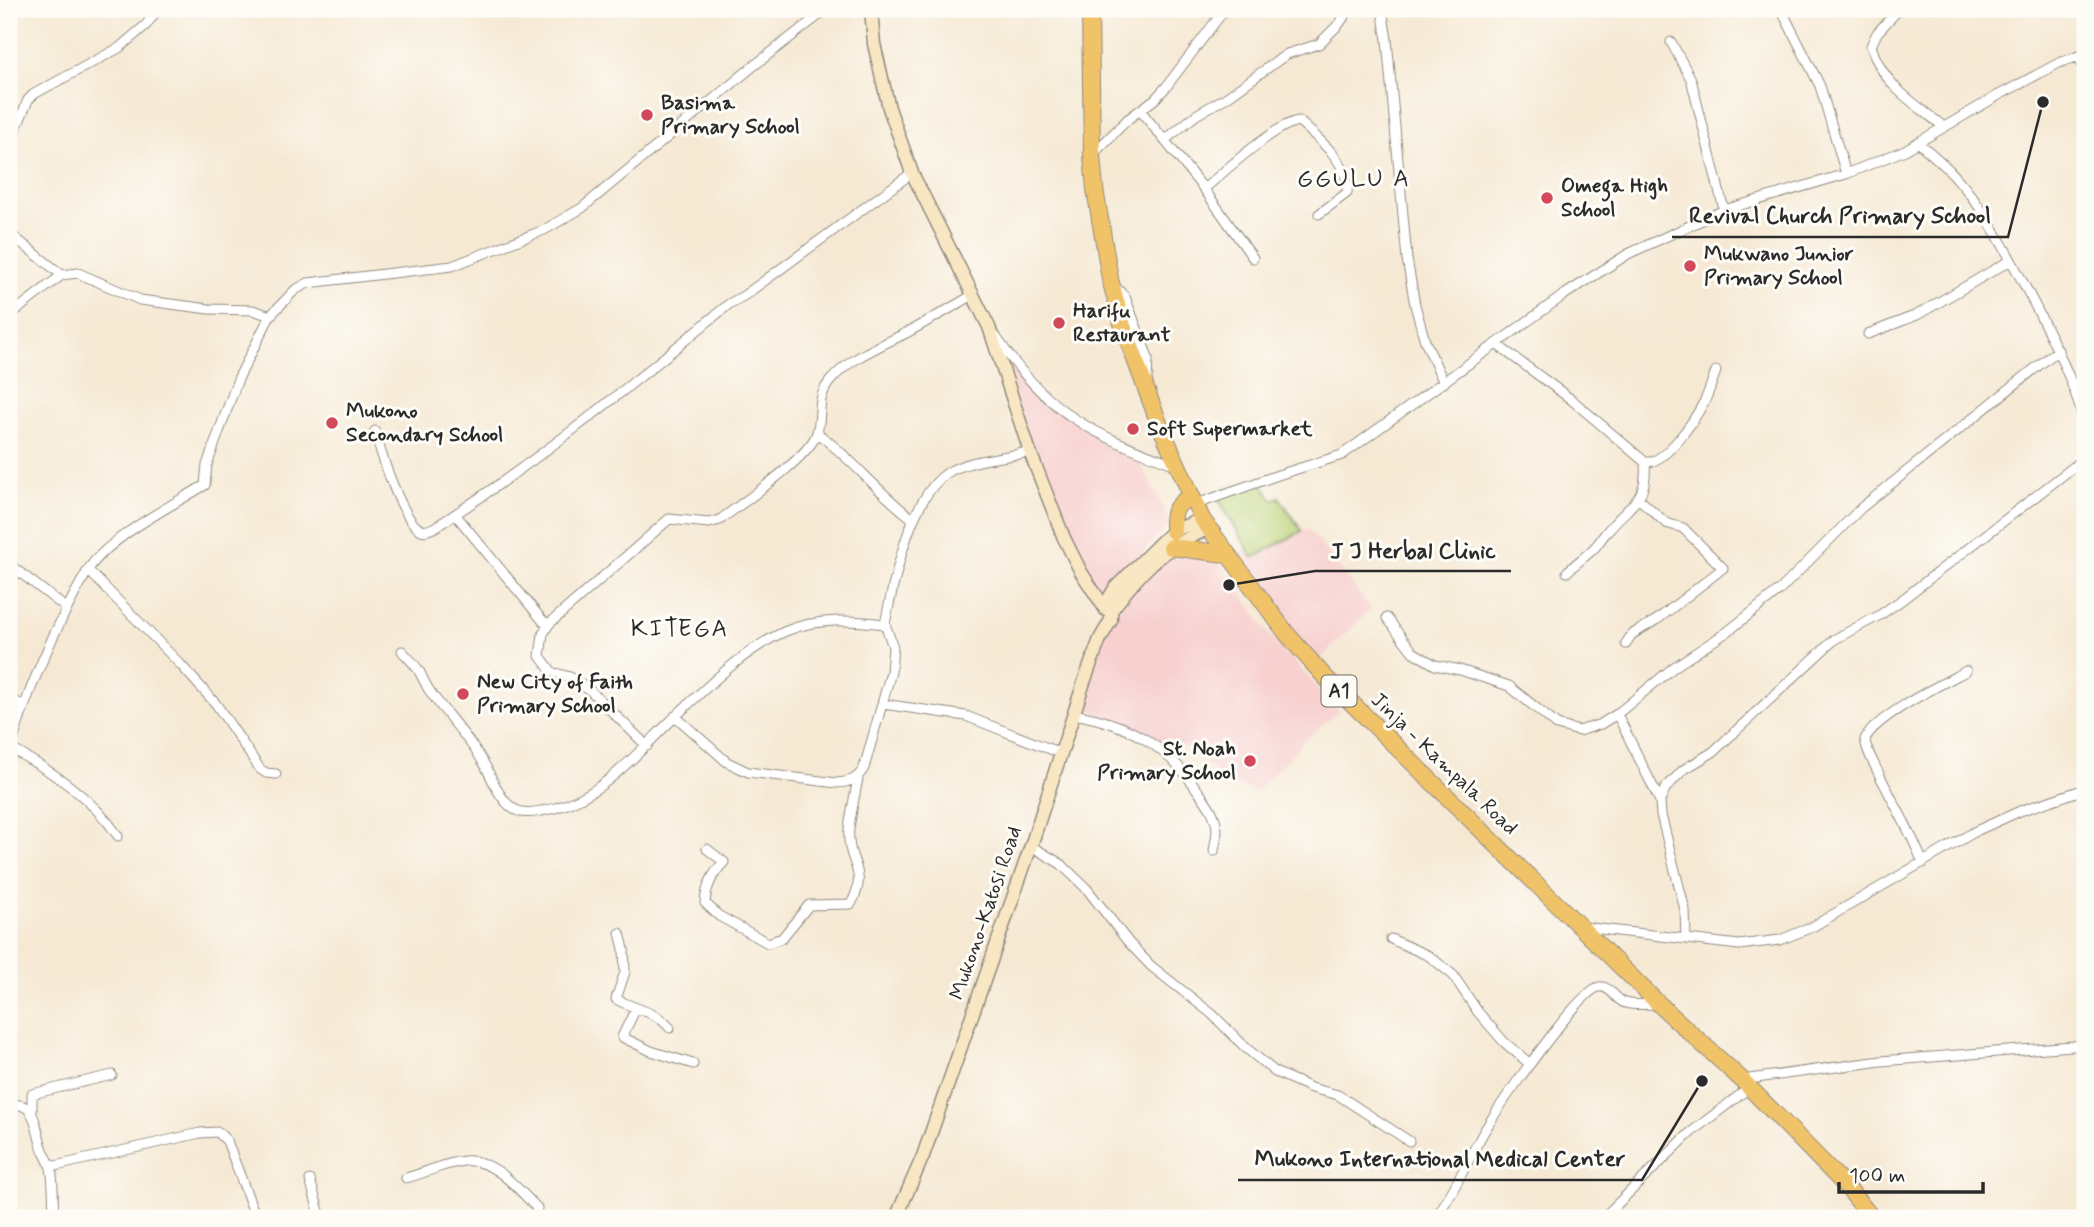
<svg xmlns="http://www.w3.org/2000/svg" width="2094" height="1227" font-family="Mynerve,sans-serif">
<rect width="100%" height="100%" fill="#fdfcf7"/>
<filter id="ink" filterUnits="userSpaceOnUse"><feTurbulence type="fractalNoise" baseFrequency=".0143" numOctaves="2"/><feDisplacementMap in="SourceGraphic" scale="14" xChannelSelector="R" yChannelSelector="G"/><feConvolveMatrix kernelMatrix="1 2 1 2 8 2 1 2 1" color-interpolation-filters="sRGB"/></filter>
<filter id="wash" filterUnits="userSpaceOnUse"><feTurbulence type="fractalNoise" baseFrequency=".00686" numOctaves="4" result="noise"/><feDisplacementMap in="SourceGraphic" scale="28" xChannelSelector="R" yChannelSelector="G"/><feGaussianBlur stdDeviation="1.57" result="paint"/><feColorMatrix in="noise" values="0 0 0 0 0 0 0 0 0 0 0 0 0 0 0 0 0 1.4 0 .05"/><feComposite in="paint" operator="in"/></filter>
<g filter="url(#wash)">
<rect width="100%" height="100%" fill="#f6e9d4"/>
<path fill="#f7d0cf" d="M996,342L1043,397L1132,449L1172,524L1152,541L1104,606L1062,533Z
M1308,528L1371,609L1317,662L1238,562L1239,556L1247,549L1253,558Z
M1181,535L1195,537L1211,550L1270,635L1339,711L1304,741L1256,792L1226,781L1188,748L1176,743L1169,751L1149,737L1075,702L1096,647L1140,575Z"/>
<path fill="#bbd277" stroke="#737e51" stroke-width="2" d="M1260,481L1273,500L1279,497L1302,531L1253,558L1219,500L1221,491L1224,489Z"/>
</g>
<g filter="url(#ink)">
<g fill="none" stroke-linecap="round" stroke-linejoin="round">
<g stroke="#908a80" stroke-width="11">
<path id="street" d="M1382,9L1387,40L1407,259L1415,305L1425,341L1444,383
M1781,9L1820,86L1846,174
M1899,9L1877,33L1871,46C1884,87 1912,101 1944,127
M1671,42L1691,79L1724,210
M2078,56L2085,70
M1140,110L1204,189C1222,173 1277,123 1299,121C1318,139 1351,163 1347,193L1319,214
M1165,140L1196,115L1227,97L1287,54L1319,44L1339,24L1348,11
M1918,142C1930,153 1943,163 1954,175C1985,209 2007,252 2028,292C2051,336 2073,378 2085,425
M9,146L28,100L34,94L119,48L146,25L158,9
M1093,154L1128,119L1155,99L1166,87L1225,9
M1204,189L1253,258
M9,233L62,275L78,273L140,300L209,309L253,310L270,316
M1114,285L1125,297L1144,347L1148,358L1147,381
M9,316L62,275
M1868,334L1917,315L2011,260
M996,337C1047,413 1092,435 1177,465
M1496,344L1572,400L1645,462C1665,465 1695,419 1704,402C1709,393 1712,381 1716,371
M375,431C380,451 402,521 421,530C427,532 431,529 437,526C540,460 635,382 729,304L745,295L912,173
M817,433C852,458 878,493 913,519
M1194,505L1278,475L1342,455L1564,295L1628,254L1724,210L1846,174L1905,150L1999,95L2059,63L2085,54
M455,514L543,621L549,624
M9,564L66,608
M88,570L180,664L216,704L260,769L266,773L276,774
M1567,572C1576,563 1588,555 1596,546C1601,540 1605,533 1610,528C1631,503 1648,501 1645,462
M1387,618L1413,652L1435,665L1460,670L1509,686L1557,725L1579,731L1601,724L1617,714L1674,667L1727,632L1780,590L1861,508L2058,350
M1626,644L1631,635L1658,619L1723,568L1683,528L1666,523L1638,498
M402,651C408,658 415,664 419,671C423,678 425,684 429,690C446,715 468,736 483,762C492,776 497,796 511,807C519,814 532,813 541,811C600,802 636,753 677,715C709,685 745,649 786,631C817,618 852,620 885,624C894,581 910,492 952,470C975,459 1006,457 1030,452
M9,699L23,705
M883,704L966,716L1060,753
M1073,714C1127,723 1167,745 1198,791C1207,803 1216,814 1217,830C1217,836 1215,844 1214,851
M1617,714L1660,801
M675,716L727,762L748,772L837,783C850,782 857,780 864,768L891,672L893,647L885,624
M647,746L592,692L570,677L552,672L540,656L543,634L549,624L669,519L709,523L720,520C743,502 807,459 816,435C824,416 814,399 831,380C851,357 881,346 908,332C930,320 951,308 973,295
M10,748C51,771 92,797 118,836
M9,753C28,688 54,629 88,570C108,538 171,506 205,485L207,465L238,379L270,316L295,290L308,283L452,266L544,230L582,208L751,68L827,9
M1031,846L1061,864L1087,889L1129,943L1151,966L1212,1014L1246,1048L1275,1072L1311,1088L1338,1095L1409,1141
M707,849L724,862C712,874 706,887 705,903L719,916L768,943L782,938L809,905L851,904C870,869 846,864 849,829C851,812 855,795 858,778
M1923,863C1911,832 1894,804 1879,774C1874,763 1866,751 1865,739C1876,716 1942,684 1966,671
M1583,927L1739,945L1780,940L1812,927L1976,831L2020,811L2085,789
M620,933L624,949L625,972L616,999C635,1010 655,1010 670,1028
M1391,939L1429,956L1453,975L1478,1012L1504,1042L1530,1064
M1686,939L1685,910L1661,815L1660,801L1665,789L1683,770L1713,752L1835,639L1880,615L1903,599L2085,458
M636,1008L622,1037L651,1051L693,1064
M1742,1080L1881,1061L2085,1045
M9,1105C37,1100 35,1128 42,1147C44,1154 49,1160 51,1168C54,1183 53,1202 54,1218
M32,1111V1094L112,1075
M51,1167L200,1133L218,1132L227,1141L256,1218
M406,1178C425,1173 445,1163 464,1161C493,1157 519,1190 537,1208L535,1218
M310,1180L321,1218
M1435,1218C1457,1189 1469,1155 1488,1125C1501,1104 1580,989 1599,987C1610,985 1615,1000 1625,1003C1634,1006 1647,1004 1657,1004
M1603,1218L1690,1133L1749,1088"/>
</g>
<g stroke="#908a80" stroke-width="15">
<path id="secondary" d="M871,9L874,44L889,108L912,173L989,327L1030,452L1064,538L1081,572L1104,607L1111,611
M1106,610L1104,607L1115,588L1163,540L1173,531L1202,519
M896,1218L923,1156L1031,846L1084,682L1100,639L1111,620V611C1141,571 1161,549 1207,529"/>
</g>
<g stroke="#908a80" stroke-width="18">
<path id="highway" d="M1090,9L1092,156L1095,189L1110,279L1123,327L1158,421L1202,519L1287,634L1324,676L1659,1004L1742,1080L1847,1187L1872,1218
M1173,531C1173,511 1173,508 1190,496
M1171,547L1225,554"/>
</g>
<use href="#street" stroke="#fff" stroke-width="9"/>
<use href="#secondary" stroke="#f9e7c3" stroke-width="12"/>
<use href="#highway" stroke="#f1c369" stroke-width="16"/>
</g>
</g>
<g fill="#d1495b" stroke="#fdfcf7" stroke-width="2.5">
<circle cx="647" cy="115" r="7"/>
<circle cx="1547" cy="198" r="7"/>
<circle cx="1690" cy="266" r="7"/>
<circle cx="1059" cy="323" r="7"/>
<circle cx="332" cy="423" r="7"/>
<circle cx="1133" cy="429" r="7"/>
<circle cx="463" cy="694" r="7"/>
<circle cx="1250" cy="761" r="7"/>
</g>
<g text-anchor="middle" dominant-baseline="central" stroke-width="6" stroke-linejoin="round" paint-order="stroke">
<rect fill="#fdfcf7" stroke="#6a6a68" stroke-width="2" x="1321.5" y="675.5" width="35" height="31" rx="5"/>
<g font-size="19" font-weight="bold" fill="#2b2b2b">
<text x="1339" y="691">A1</text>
</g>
<g font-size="21" font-weight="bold" fill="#2b2b2b" stroke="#fdfcf7" text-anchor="start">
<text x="661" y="103">Basima<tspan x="661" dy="24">Primary School</tspan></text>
<text x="1561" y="186">Omega High<tspan x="1561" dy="24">School</tspan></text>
<text x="1704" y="254">Mukwano Junior<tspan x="1704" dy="24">Primary School</tspan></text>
<text x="1073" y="311">Harifu<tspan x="1073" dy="24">Restaurant</tspan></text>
<text x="346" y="411">Mukono<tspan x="346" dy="24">Secondary School</tspan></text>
<text x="1147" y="429">Soft Supermarket</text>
<text x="477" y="682">New City of Faith<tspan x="477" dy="24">Primary School</tspan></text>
<text x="1236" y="749" text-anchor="end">St. Noah<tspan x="1236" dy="24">Primary School</tspan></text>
</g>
<g font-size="21" fill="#2b2b2b" stroke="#fdfcf7">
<text transform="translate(1444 764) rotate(44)">Jinja - Kampala Road</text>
<text transform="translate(986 913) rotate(-71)">Mukono-Katosi Road</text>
</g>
<g font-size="24" letter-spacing="2" fill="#2b2b2b" stroke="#fdfcf7">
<text x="1354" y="179">GGULU A</text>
<text x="680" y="629">KITEGA</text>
</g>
</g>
<path fill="none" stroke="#2b2b2b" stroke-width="2.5" d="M2043 102L2008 237H1672M1229 585L1315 571H1511M1702 1081L1642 1180H1238"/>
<g fill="#2b2b2b" stroke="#fdfcf7" stroke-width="2.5">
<circle cx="2043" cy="102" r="7"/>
<circle cx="1229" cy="585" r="7"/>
<circle cx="1702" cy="1081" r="7"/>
</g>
<g font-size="23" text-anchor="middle" font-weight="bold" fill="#2b2b2b" stroke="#fdfcf7" stroke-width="6" stroke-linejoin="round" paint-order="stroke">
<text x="1840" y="223">Revival Church Primary School</text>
<text x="1413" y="558">J J Herbal Clinic</text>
<text x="1440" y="1166">Mukono International Medical Center</text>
</g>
<rect width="2094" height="1227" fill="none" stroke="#fdfcf7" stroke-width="35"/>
<path d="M1839 1182v10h144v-10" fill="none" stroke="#2b2b2b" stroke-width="3.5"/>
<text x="1849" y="1182" font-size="21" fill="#2b2b2b" stroke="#fdfcf7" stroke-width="5" paint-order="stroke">100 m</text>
</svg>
